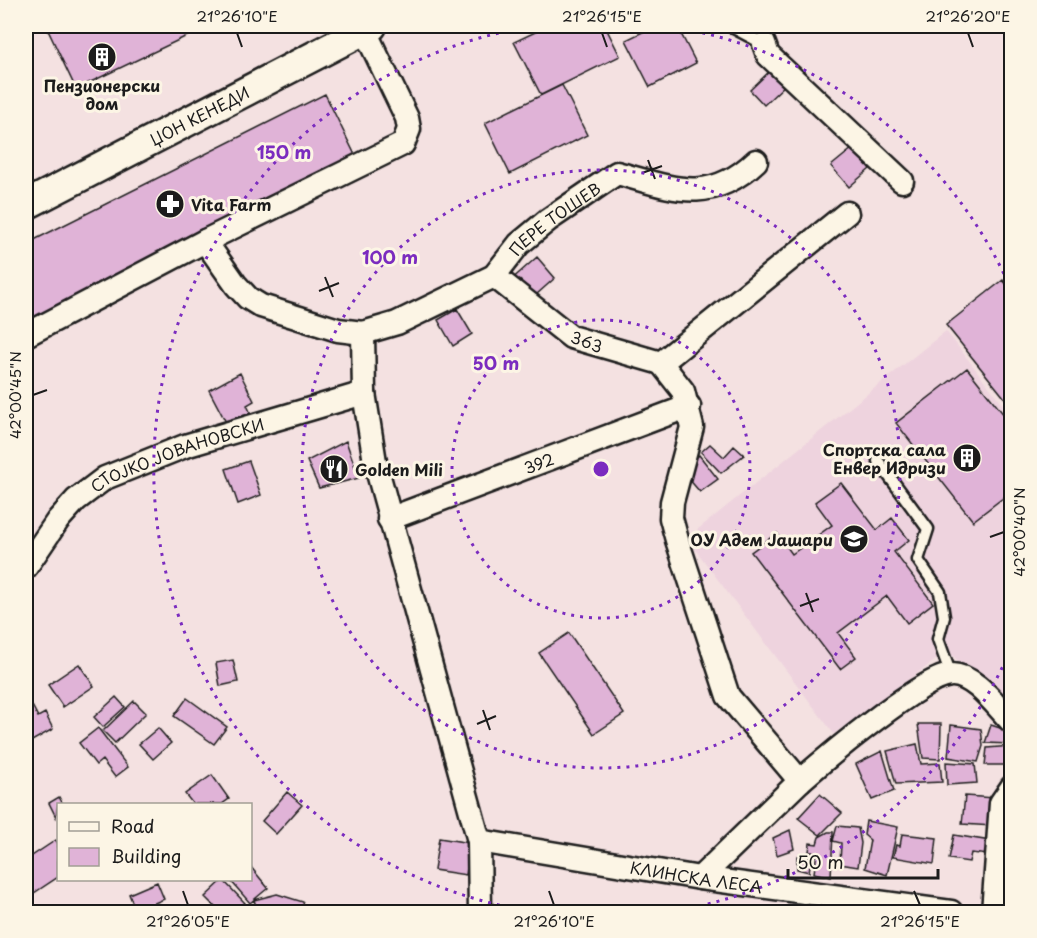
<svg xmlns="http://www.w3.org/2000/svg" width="1037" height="938" font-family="'Playpen Sans',sans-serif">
<rect width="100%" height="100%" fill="#f4e1e1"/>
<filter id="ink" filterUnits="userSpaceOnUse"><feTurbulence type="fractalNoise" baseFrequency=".0167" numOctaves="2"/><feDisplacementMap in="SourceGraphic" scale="12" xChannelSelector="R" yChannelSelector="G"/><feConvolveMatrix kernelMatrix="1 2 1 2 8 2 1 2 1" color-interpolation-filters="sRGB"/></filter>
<g filter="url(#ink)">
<path fill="#eed3de" d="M946,331L1011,415V714L948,651L834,734L695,549L697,530Z"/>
<path fill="#e0b3d7" stroke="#1c1c1c" stroke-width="1.5" d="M46,26H208L76,89Z
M548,26H605L620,56L541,95L514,42Z
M655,26H677L696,63L650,87L626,40Z
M773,68L787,83L764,105L750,90Z
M562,85L587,135L510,174L485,123Z
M325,94L358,161L26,329V244Z
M853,148L870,169L849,187L831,166Z
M537,257L555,278L528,302L510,281Z
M1003,280L1012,291V407L946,325Z
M457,309L472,334L453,346L438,320Z
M967,368L1012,425V491L973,521L896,423Z
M240,373L254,401L247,405L251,414L228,426L209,390Z
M346,441L359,478L319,488L307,461Z
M710,444L724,457L734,446L744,455L721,473L701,452Z
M699,455L718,479L700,492L682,471Z
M249,461L261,495L238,504L226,469Z
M841,483L877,530L892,518L909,540L894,552L933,603L907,623L887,596L838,633L856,657L840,669L751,552L777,533L792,554L832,525L815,502Z
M569,633L624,714L594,734L539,653Z
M233,660L238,682L220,686L216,663Z
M79,664L94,686L63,707L48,685Z
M27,696L38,717L45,713L53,729L32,741L26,729Z
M116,697L125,707L103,727L94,717Z
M187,698L227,727L214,744L174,716Z
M134,701L146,713L115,743L103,731Z
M918,724H941L940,759L923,758Z
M951,725L981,729L983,746L978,762L948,757Z
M991,725L1006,730V734L1012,737L1011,744L985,743Z
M98,728L128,767L115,777L102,760L96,765L79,743Z
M158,728L171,743L153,759L139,744Z
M917,744L921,764L940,763L942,782L896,784L887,751Z
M1012,746V765H985L987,748Z
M882,751L894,791L872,800L856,764Z
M946,762L975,764L977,783L947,785Z
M212,775L229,799L222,804H193L185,794Z
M287,792L302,805L276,834L262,821Z
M820,794L842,813L820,835L798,818Z
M965,796L995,798L993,826L962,824Z
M59,797L63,804H58L56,817L49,803Z
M866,821L898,827L887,875L865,868L870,840L864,835Z
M837,826L858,828L861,843L858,867L840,864L841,843L833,841Z
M790,830L794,849L777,855L773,838Z
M828,832H833L831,877L814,873L817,852H809L810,843L817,844L819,837Z
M902,834L937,838L934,864L893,857L896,845L900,846Z
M954,835L990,841L989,855L971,853L969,862L949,859Z
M439,838L470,843L466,875L434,870Z
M56,840L58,844V877L31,895L26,887V860Z
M797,856L811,858L809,872L797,869Z
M250,866L268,888L250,903L230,880H250Z
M223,880L245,903L235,912H220L205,897Z
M157,882L164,899L136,911L129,894Z
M277,894L303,902L305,910L295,912H258L254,900Z"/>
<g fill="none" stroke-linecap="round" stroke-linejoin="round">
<g stroke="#1c1c1c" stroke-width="15">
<path id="service" d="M730,26L764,44
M878,461L928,529L918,560L940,592L944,617L938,639L951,675"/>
</g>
<g stroke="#1c1c1c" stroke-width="27">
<g id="minor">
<path d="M764,44L768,55L902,181"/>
<path d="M847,213L661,363L683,391L692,427L672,502L671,518L677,540L728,696L800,781C825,759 922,677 951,675C974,674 997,707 1012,722"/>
<path id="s1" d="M205,241L236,285L248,298L261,306L338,330L363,333L397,323L494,276L519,244L548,220L617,173C672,188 709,206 756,161"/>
<path d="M494,276L571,337L661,363"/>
<path d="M363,333L364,393L375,462L479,841L480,912"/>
<path d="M26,335L205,241L403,144L409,129L407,118L364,29"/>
<path id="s2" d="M389,519L689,406"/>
<path id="s3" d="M26,567L58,520L76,500L105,478L185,446L364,393"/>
<path id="s4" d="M479,841L700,878L951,912"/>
<path d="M700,878L800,781"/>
<path d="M993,912L1001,803L1012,787"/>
</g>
</g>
<g stroke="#1c1c1c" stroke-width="33">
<g id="tertiary">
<path id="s5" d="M26,205L372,26"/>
</g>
</g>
<use href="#service" stroke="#fcf5e5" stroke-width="10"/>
<use href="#minor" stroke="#fcf5e5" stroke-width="22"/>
<use href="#tertiary" stroke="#fcf5e5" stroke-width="28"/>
</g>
</g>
<path fill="none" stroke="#1c1c1c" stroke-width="2" d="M237,33L242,47M602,33L607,47M968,33L973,47M648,160L655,179M642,173L662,166M325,277L333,297M319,291L339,283M33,395L47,390M990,537L1004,532M806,593L813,612M800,606L819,599M483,710L490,730M477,724L496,716M183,891L188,905M549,891L554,905M914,891L920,905"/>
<g fill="none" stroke="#7b2cbf" stroke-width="3" stroke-dasharray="3 6">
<circle cx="601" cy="469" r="149"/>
<circle cx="601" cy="469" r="299"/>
<path d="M1010 651A448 448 0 0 1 667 912M535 912A448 448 0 0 1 535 26M667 26A448 448 0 0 1 1010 287"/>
</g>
<defs>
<g id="building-disc" transform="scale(1.5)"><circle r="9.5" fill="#1c1c1c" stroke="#fcf5e5"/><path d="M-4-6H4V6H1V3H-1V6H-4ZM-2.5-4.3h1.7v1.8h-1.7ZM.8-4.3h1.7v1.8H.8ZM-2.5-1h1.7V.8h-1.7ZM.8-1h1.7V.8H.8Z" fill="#fff"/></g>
<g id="pharmacy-disc" transform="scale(1.5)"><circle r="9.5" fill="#1c1c1c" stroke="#fcf5e5"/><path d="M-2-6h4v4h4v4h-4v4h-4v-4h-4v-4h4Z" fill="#fff"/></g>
<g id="restaurant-disc" transform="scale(1.5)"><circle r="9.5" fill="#1c1c1c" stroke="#fcf5e5"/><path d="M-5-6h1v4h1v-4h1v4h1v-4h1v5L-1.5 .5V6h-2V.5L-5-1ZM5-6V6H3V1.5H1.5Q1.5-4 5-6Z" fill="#fff"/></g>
<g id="school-disc" transform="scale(1.5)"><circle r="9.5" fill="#1c1c1c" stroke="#fcf5e5"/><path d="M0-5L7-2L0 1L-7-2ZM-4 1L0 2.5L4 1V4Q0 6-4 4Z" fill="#fff"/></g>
</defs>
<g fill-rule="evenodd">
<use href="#building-disc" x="102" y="57"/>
<use href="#pharmacy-disc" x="170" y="204"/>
<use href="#building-disc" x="967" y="458"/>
<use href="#restaurant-disc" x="334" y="469"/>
<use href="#school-disc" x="854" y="539"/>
</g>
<g text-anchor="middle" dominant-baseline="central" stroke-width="6" stroke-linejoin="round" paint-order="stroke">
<g font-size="16" font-weight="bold" fill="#1c1c1c" stroke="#fcf5e5" text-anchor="start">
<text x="102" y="85" text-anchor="middle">Пензионерски<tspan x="102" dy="18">дом</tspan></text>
<text x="191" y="204">Vita Farm</text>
<text x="946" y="449" text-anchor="end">Спортска сала<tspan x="946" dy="18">Енвер Идризи</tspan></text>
<text x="355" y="469">Golden Mili</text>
<text x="833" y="539" text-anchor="end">ОУ Адем Јашари</text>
</g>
<g font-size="16" fill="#1c1c1c" stroke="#fcf5e5">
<text stroke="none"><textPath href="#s5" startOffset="195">ЏОН КЕНЕДИ</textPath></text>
<text stroke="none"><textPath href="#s1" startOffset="420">ПЕРЕ ТОШЕВ</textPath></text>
<text transform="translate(587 341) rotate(21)">363</text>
<text stroke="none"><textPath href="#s3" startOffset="196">СТОЈКО ЈОВАНОВСКИ</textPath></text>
<text stroke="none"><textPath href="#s2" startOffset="160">392</textPath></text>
<text stroke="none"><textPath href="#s4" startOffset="220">КЛИНСКА ЛЕСА</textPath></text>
</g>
</g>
<circle cx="601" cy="469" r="9" fill="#7b2cbf" stroke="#fcf5e5" stroke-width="3"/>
<g font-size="18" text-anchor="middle" font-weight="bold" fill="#7b2cbf" stroke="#fcf5e5" stroke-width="6" stroke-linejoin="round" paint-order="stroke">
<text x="284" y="159">150 m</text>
<text x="390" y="264">100 m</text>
<text x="496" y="370">50 m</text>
</g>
<rect width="1037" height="938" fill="none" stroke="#fcf5e5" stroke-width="66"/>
<rect x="57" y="803" width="195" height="78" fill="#fcf5e5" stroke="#a29e95" stroke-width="1.5"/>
<rect x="69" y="822" width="30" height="9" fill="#fcf5e5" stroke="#a29e95" stroke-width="1.5"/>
<text x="111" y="833" font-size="18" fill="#1c1c1c">Road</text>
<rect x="69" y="848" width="30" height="18" fill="#e0b3d7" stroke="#a29e95" stroke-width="1.5"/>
<text x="111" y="863" font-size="18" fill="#1c1c1c">Building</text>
<path d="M788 869v9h150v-9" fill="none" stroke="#1c1c1c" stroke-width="3"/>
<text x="797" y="869" font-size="18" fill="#1c1c1c" stroke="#fcf5e5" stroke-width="4.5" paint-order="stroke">50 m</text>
<rect x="33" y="33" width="971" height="872" fill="none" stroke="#1c1c1c" stroke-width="2"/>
<g font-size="15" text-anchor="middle" fill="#1c1c1c">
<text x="237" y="22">21°26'10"E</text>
<text x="602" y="22">21°26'15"E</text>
<text x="968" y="22">21°26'20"E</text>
<text transform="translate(16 395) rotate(-90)" y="5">42°00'45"N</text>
<text transform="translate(1020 532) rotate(-90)" y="5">42°00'40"N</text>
<text x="188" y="927">21°26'05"E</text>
<text x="554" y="927">21°26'10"E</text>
<text x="920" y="927">21°26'15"E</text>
</g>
</svg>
